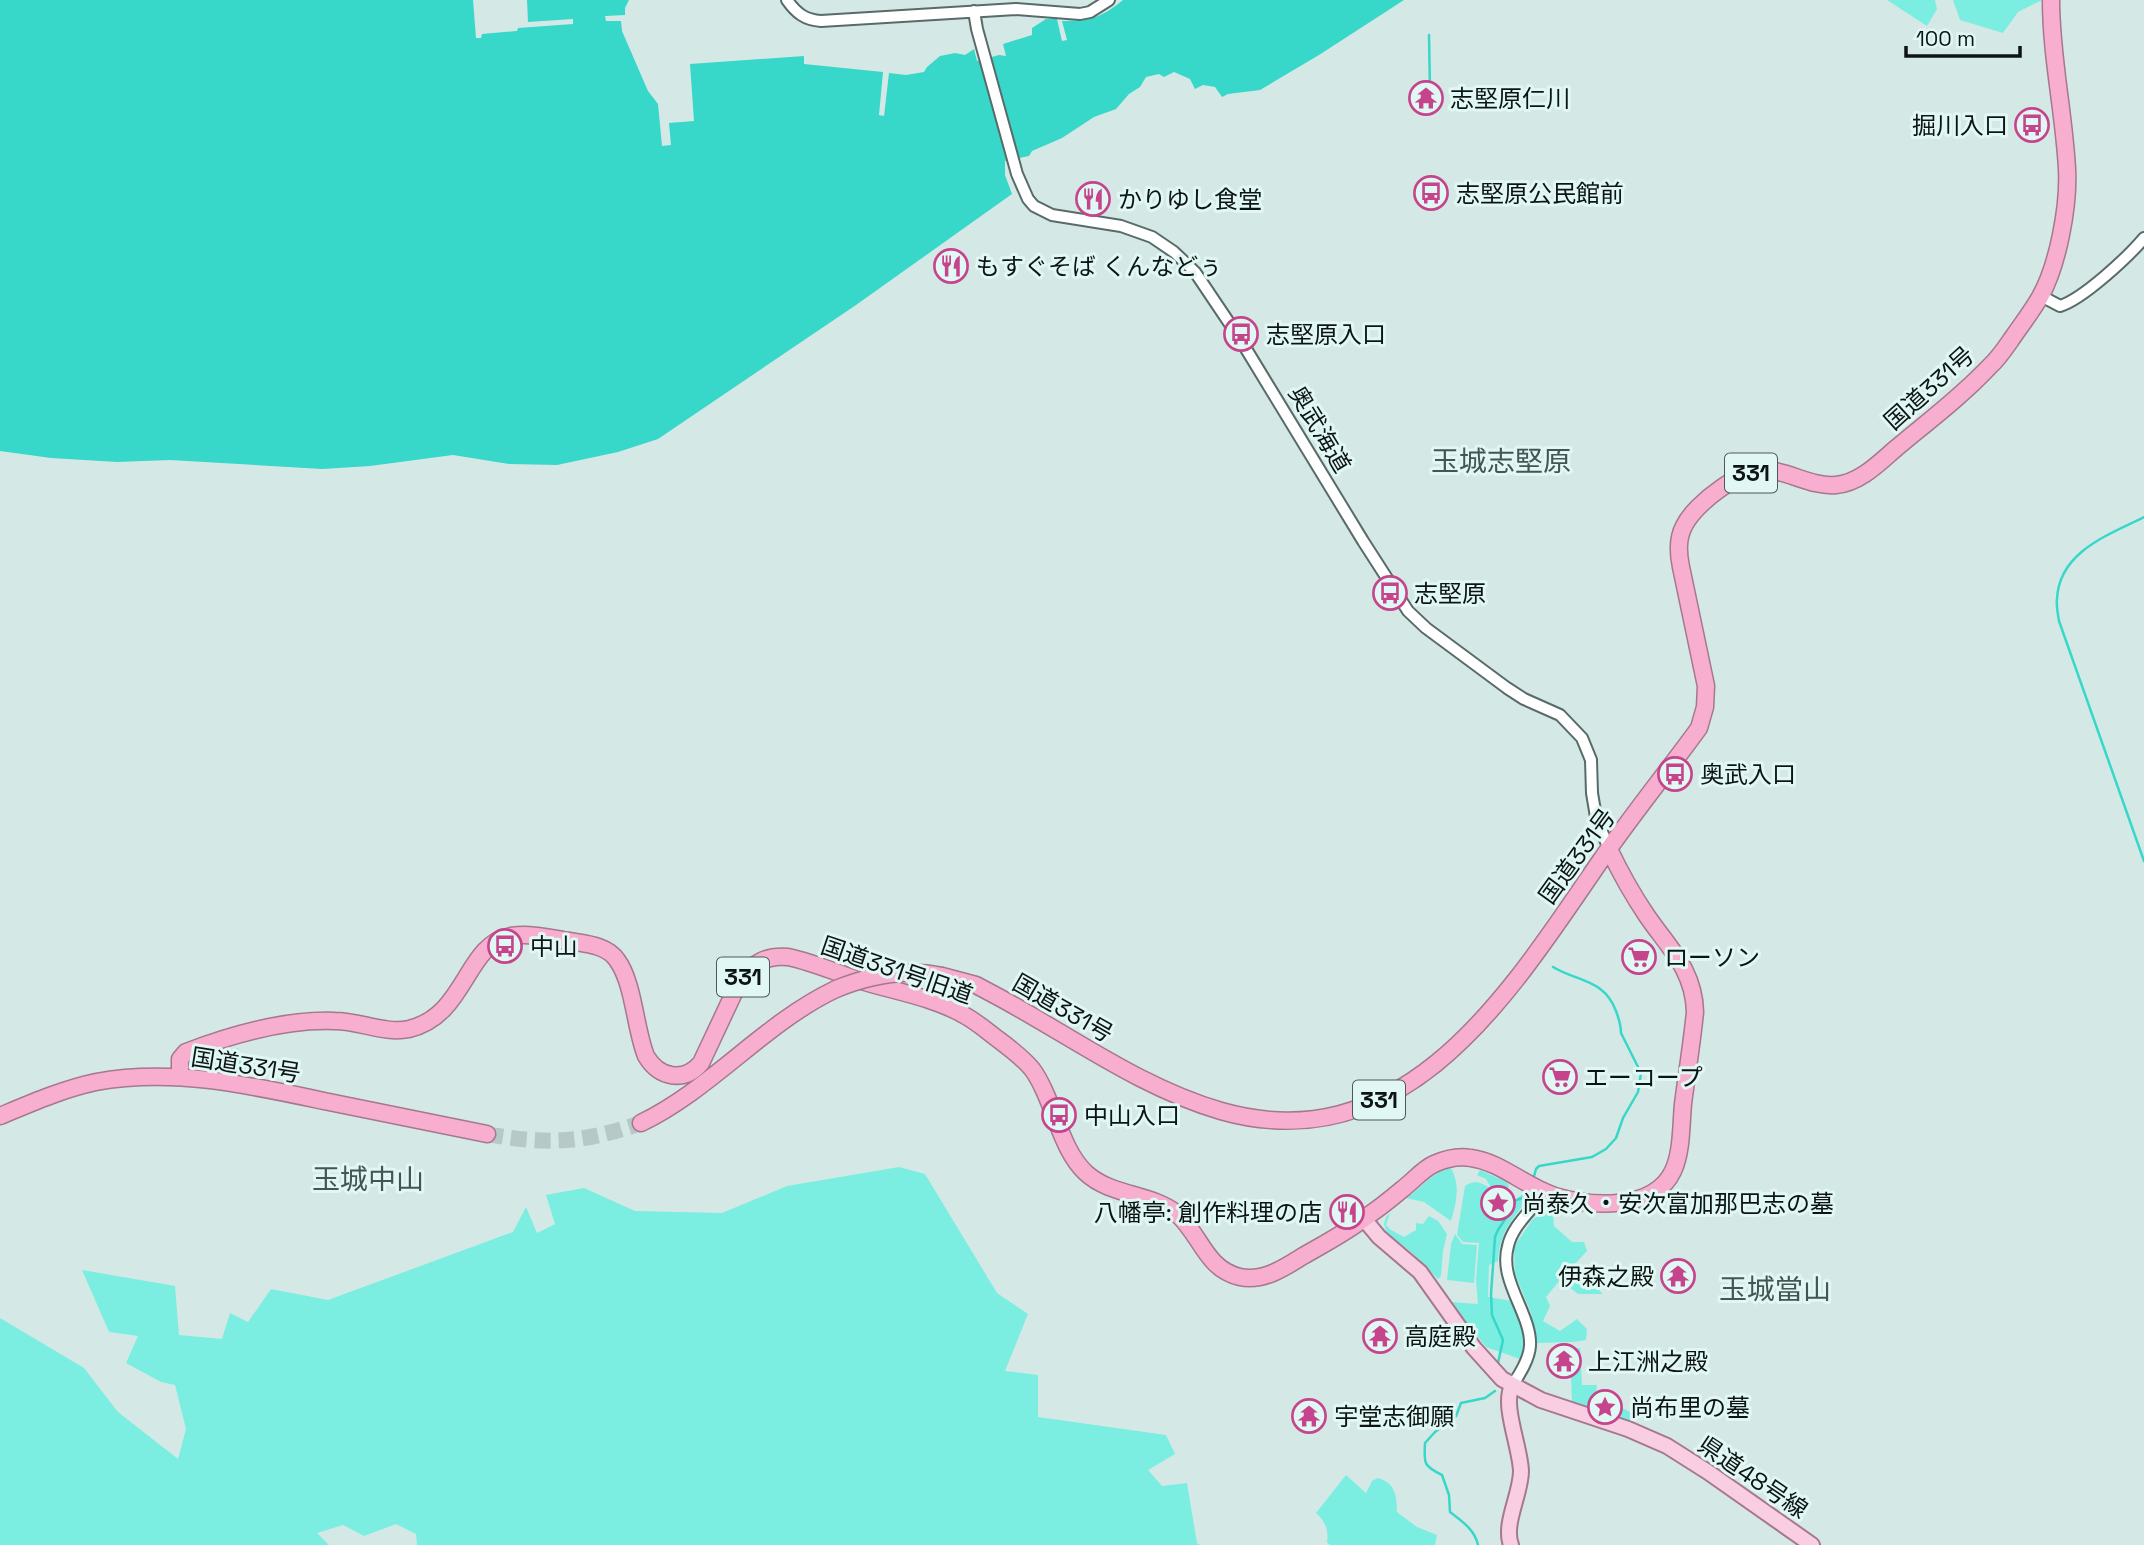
<svg xmlns="http://www.w3.org/2000/svg" width="2144" height="1545" font-family="'Space Grotesk','Noto Sans JP',sans-serif">
<rect width="100%" height="100%" fill="#d4e9e6"/>
<path fill="#7cede1" d="M1887,0H1935L1937,9L1927,26Z
M1953,0H2042L2018,12L2003,33L1960,20Z
M238,1048L250,1076L196,1068L191,1065V1061Z
M899,1167L925,1174L997,1293L1028,1314L1005,1371L1038,1375V1417L1166,1435L1175,1454L1148,1470L1162,1486L1187,1483L1197,1543L1200,1545H417L416,1534L396,1524L364,1536L343,1525L317,1533L329,1545H0V1318L84,1368L118,1412L178,1459L186,1429L175,1385L161,1382L126,1363L138,1336L109,1332L82,1270L175,1286L179,1335L222,1339L230,1313L248,1322L271,1289L328,1300L513,1232L526,1207L537,1233L555,1224L546,1195L584,1188L635,1211L722,1213L787,1186Z
M1451,1168C1461,1186 1456,1203 1451,1221L1424,1202L1406,1198C1421,1189 1434,1170 1451,1168Z
M1480,1170L1507,1182L1509,1186L1502,1196L1496,1194L1502,1209L1524,1193L1530,1197C1513,1217 1499,1234 1498,1261L1489,1265L1488,1297L1512,1301C1520,1320 1528,1339 1520,1359L1486,1347L1459,1313L1452,1302L1478,1304L1476,1280L1479,1243L1463,1242L1457,1235L1465,1186C1476,1179 1480,1183 1491,1188L1486,1179L1477,1175Z
M1547,1209L1553,1213L1554,1226L1572,1242H1584L1587,1251L1574,1265L1603,1294H1578L1560,1280L1546,1297L1550,1306L1543,1321L1560,1331L1577,1319L1587,1329L1586,1340L1572,1342L1537,1343L1531,1313L1515,1274L1514,1247L1532,1220Z
M1390,1213L1386,1225L1391,1230L1404,1237L1416,1230V1223L1423,1224L1429,1216L1438,1221L1447,1234L1443,1251L1441,1276L1438,1279L1411,1252L1387,1234L1384,1224L1386,1217Z
M1455,1234L1462,1244L1477,1245L1474,1283L1447,1280L1451,1244Z
M1580,1348L1582,1385H1597L1595,1401L1611,1402L1630,1412L1631,1423L1572,1402L1571,1376H1560V1350Z
M1346,1475L1366,1493L1372,1481L1377,1478C1395,1482 1397,1496 1397,1512L1417,1527L1437,1535L1435,1545H1330L1327,1542C1329,1530 1325,1521 1316,1513Z"/>
<path fill="#37d7c9" d="M0,0H473L476,38H481L482,34L517,31L518,28L573,24V19L528,22L527,0H629L625,8V15L605,16L606,21H621L622,31L648,91L658,104L662,146L671,145L669,123L694,121L690,64L804,56V64L883,72L879,115L884,116L889,73L906,75L924,72L927,67L940,56L955,53L965,55L974,49L977,61L999,55L1006,56L1003,44L1032,35V28L1046,19H1057L1062,41L1067,40L1062,21C1090,21 1101,18 1123,0H1404L1319,55L1260,90L1228,94L1222,97L1215,87L1203,85L1195,89L1190,79L1174,72L1164,77L1159,74L1146,77L1140,87L1129,94L1116,109L1094,117L1062,138L1032,151L1029,156L1005,161V175L1012,194L856,305L658,439L618,452L557,465L509,464L453,455L370,466L322,469L170,460L117,462L51,458L0,451Z"/>
<g fill="none" stroke-linecap="round" stroke-linejoin="round">
<path stroke="#37d7c9" stroke-width="2.5" d="M1429,35L1430,91
M2144,517C2108,535 2059,552 2057,599C2056,606 2058,614 2059,621L2144,861
M1533,1180L1536,1169L1539,1166L1592,1157L1606,1149L1616,1138L1623,1118L1638,1092L1641,1073L1621,1033C1621,1025 1619,1019 1616,1011C1604,979 1578,982 1553,967
M1498,1363L1503,1340L1492,1315L1491,1294L1495,1237L1498,1230L1509,1213L1508,1207L1514,1201L1528,1196L1530,1190
M1478,1545C1475,1530 1462,1521 1450,1512L1449,1495L1442,1475C1423,1466 1424,1463 1425,1443L1435,1432L1456,1416L1461,1403L1485,1398L1495,1391"/>
<path stroke="#b6c9c6" stroke-width="16" stroke-dasharray="16 8" stroke-linecap="butt" d="M487,1134C547,1145 583,1143 641,1123"/>
<g stroke="#586b69" stroke-width="14">
<path id="minor" d="M787,0C796,13 805,20 821,21L1016,9L1080,14L1090,12L1109,0
M974,11L977,29L1017,174L1028,199L1034,206L1052,215L1121,226L1152,237L1174,252L1195,272L1240,339L1363,541L1408,611L1426,628L1507,688L1524,699L1560,715L1582,738L1591,760L1592,793L1596,817L1609,849
M2041,296L2060,306C2083,299 2128,257 2144,238
M1512,1386C1519,1375 1529,1360 1530,1346C1532,1314 1498,1281 1508,1246C1513,1224 1533,1210 1544,1192"/>
</g>
<g stroke="#a5788e" stroke-width="18">
<path id="major" d="M1364,1219L1379,1237L1420,1272L1474,1348L1502,1379L1541,1400L1628,1429L1667,1446L1708,1472L1812,1545
M1511,1545C1503,1524 1521,1494 1521,1471C1520,1446 1502,1405 1512,1386"/>
</g>
<g stroke="#a5788e" stroke-width="19">
<path id="highway" d="M942,976L976,985L991,993C1067,1033 1138,1087 1221,1111C1407,1164 1512,989 1601,860C1632,815 1667,772 1699,728L1705,707L1706,686L1681,567C1678,553 1677,539 1684,526C1695,503 1743,467 1769,470C1792,473 1813,487 1836,485C1859,483 1878,464 1894,450C1926,423 1961,397 1990,366C1999,358 2006,347 2013,337C2022,324 2032,311 2040,297C2058,265 2069,206 2067,169C2064,112 2051,57 2051,0
M180,1077V1059L186,1052C233,1034 285,1019 335,1021C360,1021 384,1034 409,1029C467,1015 465,944 511,936C531,933 550,938 569,941C586,944 607,945 617,960C634,983 635,1029 646,1056C659,1078 684,1083 701,1063L740,980C753,963 766,955 788,957C812,962 835,972 858,980C893,991 933,997 964,1015C977,1022 988,1032 999,1040C1011,1049 1023,1058 1032,1069C1054,1099 1059,1148 1086,1173C1111,1196 1150,1193 1176,1213C1201,1234 1205,1269 1240,1277C1263,1282 1284,1268 1303,1256C1324,1244 1347,1232 1366,1217C1380,1208 1393,1197 1405,1187C1415,1179 1423,1169 1434,1164C1445,1159 1459,1156 1471,1158C1501,1162 1526,1187 1555,1196C1591,1207 1654,1211 1673,1171C1682,1152 1681,1125 1683,1104C1687,1073 1692,1042 1695,1012C1694,970 1669,948 1647,916C1632,894 1620,872 1609,849
M0,1116C31,1103 63,1089 96,1082C173,1068 249,1085 324,1101C378,1112 433,1123 487,1134
M641,1123C713,1088 764,1023 836,989"/>
</g>
<use href="#minor" stroke="#fff" stroke-width="10"/>
<use href="#major" stroke="#facee2" stroke-width="14"/>
<use href="#highway" stroke="#f7aecf" stroke-width="16"/>
<g stroke="#a5788e" stroke-width="19" stroke-linecap="butt">
<path id="highway-bridge" d="M836,989C870,975 905,968 942,976"/>
</g>
<use href="#highway-bridge" stroke="#f7aecf" stroke-width="16"/>
</g>
<defs>
<g id="temple-ring" transform="scale(1.75)"><circle r="9.5" fill="#e1f7f3" stroke="#c6448c" stroke-width="1.5"/><path d="M0-6L5-2H3V0L6.5 2.5H4V6H1.5V3h-3V6H-4V2.5H-6.5L-3 0V-2H-5Z" fill="#c6448c"/></g>
<g id="bus-ring" transform="scale(1.75)"><circle r="9.5" fill="#e1f7f3" stroke="#c6448c" stroke-width="1.5"/><path d="M-5-6H5V4H4V6H2V4H-2V6H-4V4H-5ZM-3.5-4V0h7V-4ZM-3.5 1.2v1.5H-2V1.2ZM2 1.2v1.5H3.5V1.2Z" fill="#c6448c"/></g>
<g id="restaurant-ring" transform="scale(1.75)"><circle r="9.5" fill="#e1f7f3" stroke="#c6448c" stroke-width="1.5"/><path d="M-5-6h1v4h1v-4h1v4h1v-4h1v5L-1.5 .5V6h-2V.5L-5-1ZM5-6V6H3V1.5H1.5Q1.5-4 5-6Z" fill="#c6448c"/></g>
<g id="supermarket-ring" transform="scale(1.75)"><circle r="9.5" fill="#e1f7f3" stroke="#c6448c" stroke-width="1.5"/><path d="M-6-5.5h2.5l.6 2H6L4.5 2H-2.5L-4.4-4H-6ZM-1.5 3.2a1.3 1.3 0 1 0 .1 0ZM3 3.2a1.3 1.3 0 1 0 .1 0Z" fill="#c6448c"/></g>
<g id="sight-ring" transform="scale(1.75)"><circle r="9.5" fill="#e1f7f3" stroke="#c6448c" stroke-width="1.5"/><path d="M0-6L1.8-2.2L6-1.7L2.9 1.2L3.7 5.4L0 3.3L-3.7 5.4L-2.9 1.2L-6-1.7L-1.8-2.2Z" fill="#c6448c"/></g>
</defs>
<g fill-rule="evenodd">
<use href="#temple-ring" x="1426" y="98"/>
<use href="#bus-ring" x="2032" y="125"/>
<use href="#bus-ring" x="1431" y="193"/>
<use href="#restaurant-ring" x="1093" y="199"/>
<use href="#restaurant-ring" x="951" y="266"/>
<use href="#bus-ring" x="1241" y="334"/>
<use href="#bus-ring" x="1390" y="593"/>
<use href="#bus-ring" x="1675" y="774"/>
<use href="#bus-ring" x="505" y="946"/>
<use href="#supermarket-ring" x="1639" y="957"/>
<use href="#supermarket-ring" x="1560" y="1077"/>
<use href="#bus-ring" x="1059" y="1115"/>
<use href="#sight-ring" x="1498" y="1203"/>
<use href="#restaurant-ring" x="1347" y="1212"/>
<use href="#temple-ring" x="1678" y="1276"/>
<use href="#temple-ring" x="1380" y="1336"/>
<use href="#temple-ring" x="1564" y="1361"/>
<use href="#sight-ring" x="1605" y="1407"/>
<use href="#temple-ring" x="1309" y="1416"/>
</g>
<g text-anchor="middle" dominant-baseline="central" stroke-width="6" stroke-linejoin="round" paint-order="stroke">
<g fill="#e1f7f3" stroke="#4d5957" stroke-width="2">
<rect x="1725" y="453.5" width="52" height="39" rx="5"/>
<rect x="717" y="957.5" width="52" height="39" rx="5"/>
<rect x="1353" y="1080.5" width="52" height="39" rx="5"/>
</g>
<g font-size="23" font-weight="bold" fill="#0d1514">
<text x="1751" y="473">331</text>
<text x="743" y="977">331</text>
<text x="1379" y="1100">331</text>
</g>
<g font-size="24" fill="#0d1514" stroke="#e1f7f3" text-anchor="start">
<text x="1450" y="98">志堅原仁川</text>
<text x="2008" y="125" text-anchor="end">掘川入口</text>
<text x="1456" y="193">志堅原公民館前</text>
<text x="1118" y="199">かりゆし食堂</text>
<text x="976" y="266">もすぐそば くんなどぅ</text>
<text x="1266" y="334">志堅原入口</text>
<text x="1414" y="593">志堅原</text>
<text x="1700" y="774">奥武入口</text>
<text x="530" y="946">中山</text>
<text x="1664" y="957">ローソン</text>
<text x="1584" y="1077">エーコープ</text>
<text x="1084" y="1115">中山入口</text>
<text x="1522" y="1203">尚泰久・安次富加那巴志の墓</text>
<text x="1322" y="1212" text-anchor="end">八幡亭: 創作料理の店</text>
<text x="1654" y="1276" text-anchor="end">伊森之殿</text>
<text x="1404" y="1336">高庭殿</text>
<text x="1588" y="1361">上江洲之殿</text>
<text x="1630" y="1407">尚布里の墓</text>
<text x="1334" y="1416">宇堂志御願</text>
</g>
<g font-size="24" fill="#0d1514" stroke="#e1f7f3">
<text transform="translate(1929 388) rotate(-42)">国道331号</text>
<text transform="translate(1320 429) rotate(59)">奥武海道</text>
<text transform="translate(1577 856) rotate(-54)">国道331号</text>
<text transform="translate(897 970) rotate(19)">国道331号旧道</text>
<text transform="translate(1063 1008) rotate(30)">国道331号</text>
<text transform="translate(246 1065) rotate(9)">国道331号</text>
<text transform="translate(1753 1477) rotate(34)">県道48号線</text>
</g>
<g font-size="28" fill="#435653" stroke="#e1f7f3">
<text x="1501" y="461">玉城志堅原</text>
<text x="368" y="1179">玉城中山</text>
<text x="1775" y="1289">玉城當山</text>
</g>
</g>
<path d="M1906 46v10h114v-10" fill="none" stroke="#0d1514" stroke-width="3.5"/>
<text x="1916" y="46" font-size="21" fill="#0d1514" stroke="#e1f7f3" stroke-width="5" paint-order="stroke">100 m</text>
</svg>
